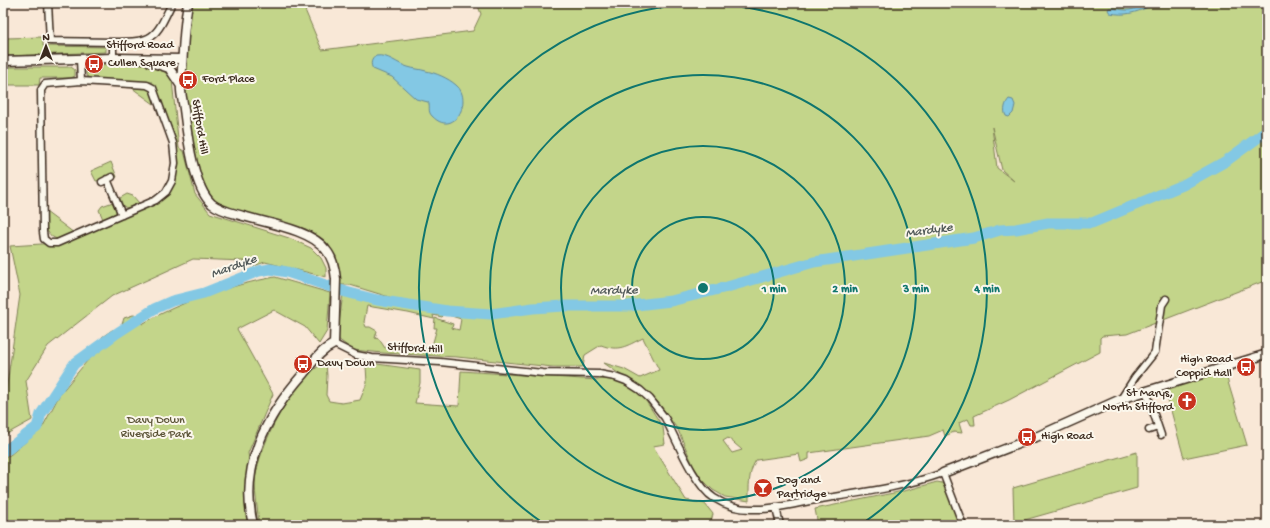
<svg xmlns="http://www.w3.org/2000/svg" width="1270" height="528" font-family="'Gochi Hand',sans-serif">
<rect width="100%" height="100%" fill="#f9e8d7"/>
<filter id="ink" filterUnits="userSpaceOnUse"><feTurbulence type="fractalNoise" baseFrequency=".025" numOctaves="2"/><feDisplacementMap in="SourceGraphic" scale="8" xChannelSelector="R" yChannelSelector="G"/><feConvolveMatrix kernelMatrix="1 2 1 2 8 2 1 2 1" color-interpolation-filters="sRGB"/></filter>
<g filter="url(#ink)">
<path fill="#c3d58a" stroke="#7f8054" fill-rule="evenodd" d="M192,3H302L322,50L473,31L481,14L477,3H1267V280L1127,334L1102,336L1100,338V352L1009,400L974,416L975,425H971L968,419L959,423L962,433L954,432L945,436L943,430L929,436L809,453V459L801,462L799,454L756,460C748,473 749,487 749,501L725,497L713,490L697,474L687,451L678,430L658,402L604,363L624,369L640,378L659,370L643,338C626,346 619,352 601,345L585,355L583,367H553L457,357L383,353L353,350L338,339L339,324L343,293C376,301 411,305 444,315L442,317L433,315L434,319L408,313L367,306L364,322L366,327H370L377,331L375,338L379,339L385,348L390,345L401,350L403,345L408,346L412,350L430,353L437,328H434L435,318L453,324L452,328L459,330L461,319L350,285H340V276L336,256L324,240L306,229L237,211L216,202L208,191L201,176L194,147L189,122L185,86V61ZM992,127L1002,170L1014,181L997,168ZM728,438L741,449L742,450L732,453L723,441Z
M43,37V46L106,47V52L6,56V38Z
M145,64L162,69L172,80L179,148L184,151L195,194L210,213L289,238L311,248L321,258L326,268V277L265,262L251,267L244,261L193,259L112,296L48,346L26,381L32,420L3,436V412L20,295L10,246L57,243L161,199L175,178L173,136L152,82L89,80L86,74V65Z
M6,67H71L75,70V76L71,78H40L39,85H6Z
M134,86C148,88 154,88 154,104L132,88Z
M111,162L117,177L96,181L91,171Z
M127,194L133,196L139,203L127,208L123,206L120,198Z
M113,202L116,210V213L103,219L99,210L102,206Z
M46,212L74,233L57,239C44,234 46,225 46,212Z
M275,277L330,293L327,331L319,344L305,327L274,310L237,329L273,394L248,453L258,525H3V457L10,455L42,428L60,394L87,361L100,350L102,337L112,330L117,329L119,334L124,318L133,315L140,316L142,324C181,301 231,285 275,277Z
M326,362L327,376L326,395L329,401L342,403L360,400L367,383L366,366L377,364L420,370V383L415,403L459,406L461,371L597,380L610,378L626,383L642,395L663,427L665,444L653,446L686,500L705,504L713,514L710,525H259C258,511 255,496 255,482C257,448 294,376 326,362Z
M1225,372L1247,445L1184,458L1165,389L1182,383Z
M1137,452V488L1014,523L1013,488Z
M937,482L942,483L946,489L960,525H818L815,509L908,490Z"/>
<path fill="#83c8e4" stroke="#668995" d="M1142,3H1160C1157,6 1153,5 1148,7C1135,13 1125,16 1110,13L1108,10L1109,8C1121,8 1131,15 1142,3Z
M376,56C388,54 397,64 408,67C414,69 420,69 426,71C436,73 448,78 456,85C474,100 454,139 432,116C427,111 431,106 428,102L416,99L392,77L373,69C370,64 371,59 376,56Z
M1009,99L1013,100L1015,105L1013,113L1009,117L1006,116C1003,111 1005,103 1009,99Z
M25,431L31,434C23,441 14,453 3,454V446Z"/>
<g fill="none" stroke-linecap="round" stroke-linejoin="round">
<path stroke="#83c8e4" stroke-width="11" d="M3,451L8,449L37,427L41,414L74,364L114,335L154,309L172,301L204,293L259,271L270,269L287,272L346,292L377,300L447,311L491,314L533,308L564,306H628L671,301L727,287L814,262L974,238L1000,230L1016,229L1048,223H1092L1183,185L1226,161L1267,131"/>
<g stroke="#3b2a1e" stroke-width="9">
<path id="street" d="M48,3L50,41L113,42
M113,58V42C154,42 155,39 172,3
M80,59L81,81L45,84L41,90L43,232L44,239L49,243H57L156,200L166,192L172,181L175,163L173,143L153,88L147,85L81,81
M107,179L122,215
M102,182L112,177
M334,344L356,355L372,358L440,362L543,373L599,374L615,377L626,381L640,390L650,399L665,418C676,439 695,486 714,498C725,505 738,509 751,509C772,510 794,504 815,500C858,493 901,488 943,473L963,525
M1146,391L1161,435
M1121,399L1135,377L1155,352L1162,305L1166,299
M1149,430L1158,427
M776,507L780,525"/>
</g>
<g stroke="#3b2a1e" stroke-width="11">
<path id="secondary" d="M188,3C183,30 183,58 181,85C180,92 183,101 184,109C187,133 193,188 212,204C221,211 233,213 243,216C267,223 312,230 326,250C333,258 335,269 336,279L334,344C321,350 313,362 304,373C266,416 239,466 253,525
M3,61L113,58L182,59
M150,62L169,68L181,86
M943,473L1036,437L1121,399L1267,354"/>
</g>
<use href="#street" stroke="#fbf7ec" stroke-width="6"/>
<use href="#secondary" stroke="#fbf7ec" stroke-width="8"/>
</g>
</g>
<g fill="none" stroke="#0f766e" stroke-width="2">
<circle cx="703" cy="288" r="71"/>
<circle cx="703" cy="288" r="142"/>
<circle cx="703" cy="288" r="213"/>
<path d="M546 525A284 284 0 1 1 860 525"/>
</g>
<defs>
<g id="bus-disc" transform="scale(1)"><circle r="9.5" fill="#c8321e" stroke="#fbf7ec"/><path d="M-5-6H5V4H4V6H2V4H-2V6H-4V4H-5ZM-3.5-4V0h7V-4ZM-3.5 1.2v1.5H-2V1.2ZM2 1.2v1.5H3.5V1.2Z" fill="#fff"/></g>
<g id="church-disc" transform="scale(1)"><circle r="9.5" fill="#c8321e" stroke="#fbf7ec"/><path d="M-1.2-6h2.4v3.5h3.3v2.4h-3.3V6h-2.4V-.1h-3.3v-2.4h3.3Z" fill="#fff"/></g>
<g id="bar-disc" transform="scale(1)"><circle r="9.5" fill="#c8321e" stroke="#fbf7ec"/><path d="M-6-5H6L.8 .8V4.5H3.5V6h-7V4.5H-.8V.8Z" fill="#fff"/></g>
</defs>
<g fill-rule="evenodd">
<use href="#bus-disc" x="94" y="64"/>
<use href="#bus-disc" x="188" y="80"/>
<use href="#bus-disc" x="303" y="364"/>
<use href="#bus-disc" x="1246" y="367"/>
<use href="#church-disc" x="1187" y="401"/>
<use href="#bus-disc" x="1027" y="437"/>
<use href="#bar-disc" x="763" y="488"/>
</g>
<g text-anchor="middle" dominant-baseline="central" stroke-width="4" stroke-linejoin="round" paint-order="stroke">
<g font-size="12" fill="#3b2a1e" stroke="#fbf7ec">
<text x="140" y="46">Stifford Road</text>
<text transform="translate(199 127) rotate(81)">Stifford Hill</text>
<text transform="translate(415 349) rotate(3)">Stifford Hill</text>
</g>
<g font-size="12" fill="#3b2a1e" stroke="#fbf7ec" text-anchor="start">
<text x="108" y="64">Cullen Square</text>
<text x="202" y="80">Ford Place</text>
<text x="1232" y="360" text-anchor="end">High Road<tspan x="1232" dy="14">Coppid Hall</tspan></text>
<text x="317" y="364">Davy Down</text>
<text x="1173" y="394" text-anchor="end">St Marys,<tspan x="1173" dy="14">North Stifford</tspan></text>
<text x="1041" y="437">High Road</text>
<text x="777" y="481">Dog and<tspan x="777" dy="14">Partridge</tspan></text>
</g>
<g font-size="12" fill="#5d5539" stroke="#fbf7ec">
<text x="156" y="421">Davy Down<tspan x="156" dy="14">Riverside Park</tspan></text>
</g>
<g font-size="13" font-style="italic" fill="#515959" stroke="#fbf7ec">
<text transform="translate(929 231) rotate(-8)">Mardyke</text>
<text transform="translate(234 267) rotate(-20)">Mardyke</text>
<text transform="translate(614 291) rotate(-1)">Mardyke</text>
</g>
</g>
<circle cx="703" cy="288" r="6" fill="#0f766e" stroke="#fbf7ec" stroke-width="2"/>
<g font-size="12" text-anchor="middle" font-weight="bold" fill="#0f766e" stroke="#fbf7ec" stroke-width="4" stroke-linejoin="round" paint-order="stroke">
<text x="774" y="292">1 min</text>
<text x="845" y="292">2 min</text>
<text x="916" y="292">3 min</text>
<text x="987" y="292">4 min</text>
</g>
<rect width="1270" height="528" fill="none" stroke="#fbf7ec" stroke-width="16"/>
<rect x="8" y="8" width="1254" height="512" fill="none" stroke="#3b2a1e" stroke-width="1.5" filter="url(#ink)"/>
<g transform="translate(46 46)" stroke="#fbf7ec" stroke-width="3" paint-order="stroke">
<path d="M0-3L7 15L0 10L-7 15Z" fill="#3b2a1e"/>
<text y="-6" font-size="11" font-weight="bold" text-anchor="middle" fill="#3b2a1e">N</text>
</g>
</svg>
